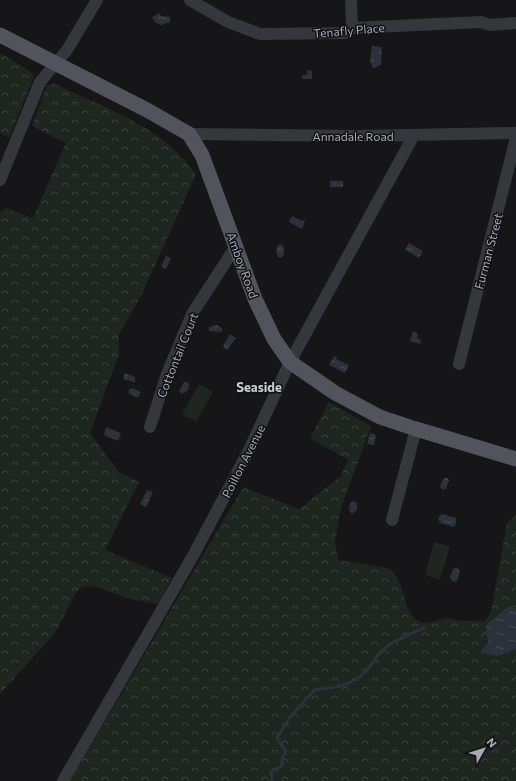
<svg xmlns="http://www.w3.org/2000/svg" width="516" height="781" font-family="Commissioner,sans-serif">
<defs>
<pattern id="forest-crowns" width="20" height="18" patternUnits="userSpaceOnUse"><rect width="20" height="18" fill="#1d261f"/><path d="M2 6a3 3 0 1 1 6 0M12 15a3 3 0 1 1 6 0" fill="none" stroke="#3b433d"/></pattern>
<pattern id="water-ripples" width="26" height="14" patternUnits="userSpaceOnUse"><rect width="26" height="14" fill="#2b323c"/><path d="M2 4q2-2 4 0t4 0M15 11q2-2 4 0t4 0" fill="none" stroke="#474d56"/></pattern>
</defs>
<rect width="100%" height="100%" fill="#161517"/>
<path fill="url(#forest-crowns)" d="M0,53L30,71L34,76L9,138L0,133Z
M55,84C104,108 164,126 196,175L141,296L119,334V354L90,433L119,472L139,482L105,550L172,578L158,604L134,600L93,586L82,587L77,591L55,633L0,694V213L6,208L33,218L66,143L32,126L47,85Z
M329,402L371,426L341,508L335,542L338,560L387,568C409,579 399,617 424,623C430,624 438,619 445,618C450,617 452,620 457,620C465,622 476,620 485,621L491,612L507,523L516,515V609L509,606L499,656L516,649V781H70L243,487L299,509L341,476L348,460L310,438Z"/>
<path fill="#1d261f" d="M199,384L213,392L196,422L182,414Z
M434,542L450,546L440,580L425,575Z"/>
<path fill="url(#water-ripples)" d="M159,13L161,16L170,17V22L161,25L155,22L152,17Z
M372,46L382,47L381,60L382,64L375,68H373L370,61Z
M307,70L312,71V79H302V75H307Z
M330,181H343V187H330Z
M292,216L302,221L305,220L302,229L289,222Z
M409,243L423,251L419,258L405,250Z
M281,244L284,247V255L281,258L278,257L276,251L278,245Z
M166,256L171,258L166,269L161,267Z
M217,325L222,328V332L209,331V327Z
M413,331L418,334L417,339L421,340L420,344L410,341Z
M230,334L236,338L227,350L223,346Z
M334,356L337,357L336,359L349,365L345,373L329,365Z
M125,373L135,377V382L123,379Z
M184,382H188L189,385L188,390L182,394L179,391Z
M132,388L141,392L138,397L129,394V390Z
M106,427L121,433L118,441L104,435Z
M370,433L376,435L374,445L367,444Z
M444,478H448L449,480L446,489L442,490L440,486Z
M147,490L153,492L146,507L140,504Z
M353,501L357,503V510L352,514L349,510L350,503Z
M442,514L456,518V523L454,527L440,523L438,518Z
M457,567L460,572L457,581L453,582L450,577L453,569Z
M509,606L516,609V649L499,656L480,652L488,643L486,625Z"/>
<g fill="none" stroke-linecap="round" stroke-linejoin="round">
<path stroke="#2b323c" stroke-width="3" d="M272,781L271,772L282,766V758L286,752L277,738L290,717L314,690C332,688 352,686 365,672C372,665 376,656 383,650C394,640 410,634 424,628"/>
<path stroke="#36363d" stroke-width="12" d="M190,0L228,22L260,34L345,33L352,28L481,22L490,25L516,23
M351,0L352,28
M189,134L357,136L516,133
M0,180L40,82L67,50L97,0
M459,364L516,138
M150,427L167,374L192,314L236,246
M392,520L416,429
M63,781L194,554L248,452L290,362L414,135"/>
<path stroke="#52535c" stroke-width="15" d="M0,35L147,110L189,134L202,155L255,299L274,339L290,362L335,393L380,417L416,429L516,459"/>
</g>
<g text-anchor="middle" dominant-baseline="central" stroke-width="3" stroke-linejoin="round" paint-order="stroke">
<g font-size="12" fill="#a7aab8" stroke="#111012">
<text transform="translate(349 30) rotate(-5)">Tenafly Place</text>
<text x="353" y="136">Annadale Road</text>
<text transform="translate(488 251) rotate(-75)">Furman Street</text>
<text transform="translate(243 265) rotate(70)">Amboy Road</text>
<text transform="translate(177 355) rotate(-68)">Cottontail Court</text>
<text transform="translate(243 461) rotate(-63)">Poillon Avenue</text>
</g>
<g font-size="13" font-weight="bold" fill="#c8cad4" stroke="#111012">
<text x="259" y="387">Seaside</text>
</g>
</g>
<g transform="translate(484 749) rotate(51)" stroke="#111012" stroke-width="3" paint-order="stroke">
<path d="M0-3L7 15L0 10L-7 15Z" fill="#a7aab8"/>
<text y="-6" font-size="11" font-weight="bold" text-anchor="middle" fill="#a7aab8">N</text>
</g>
</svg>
